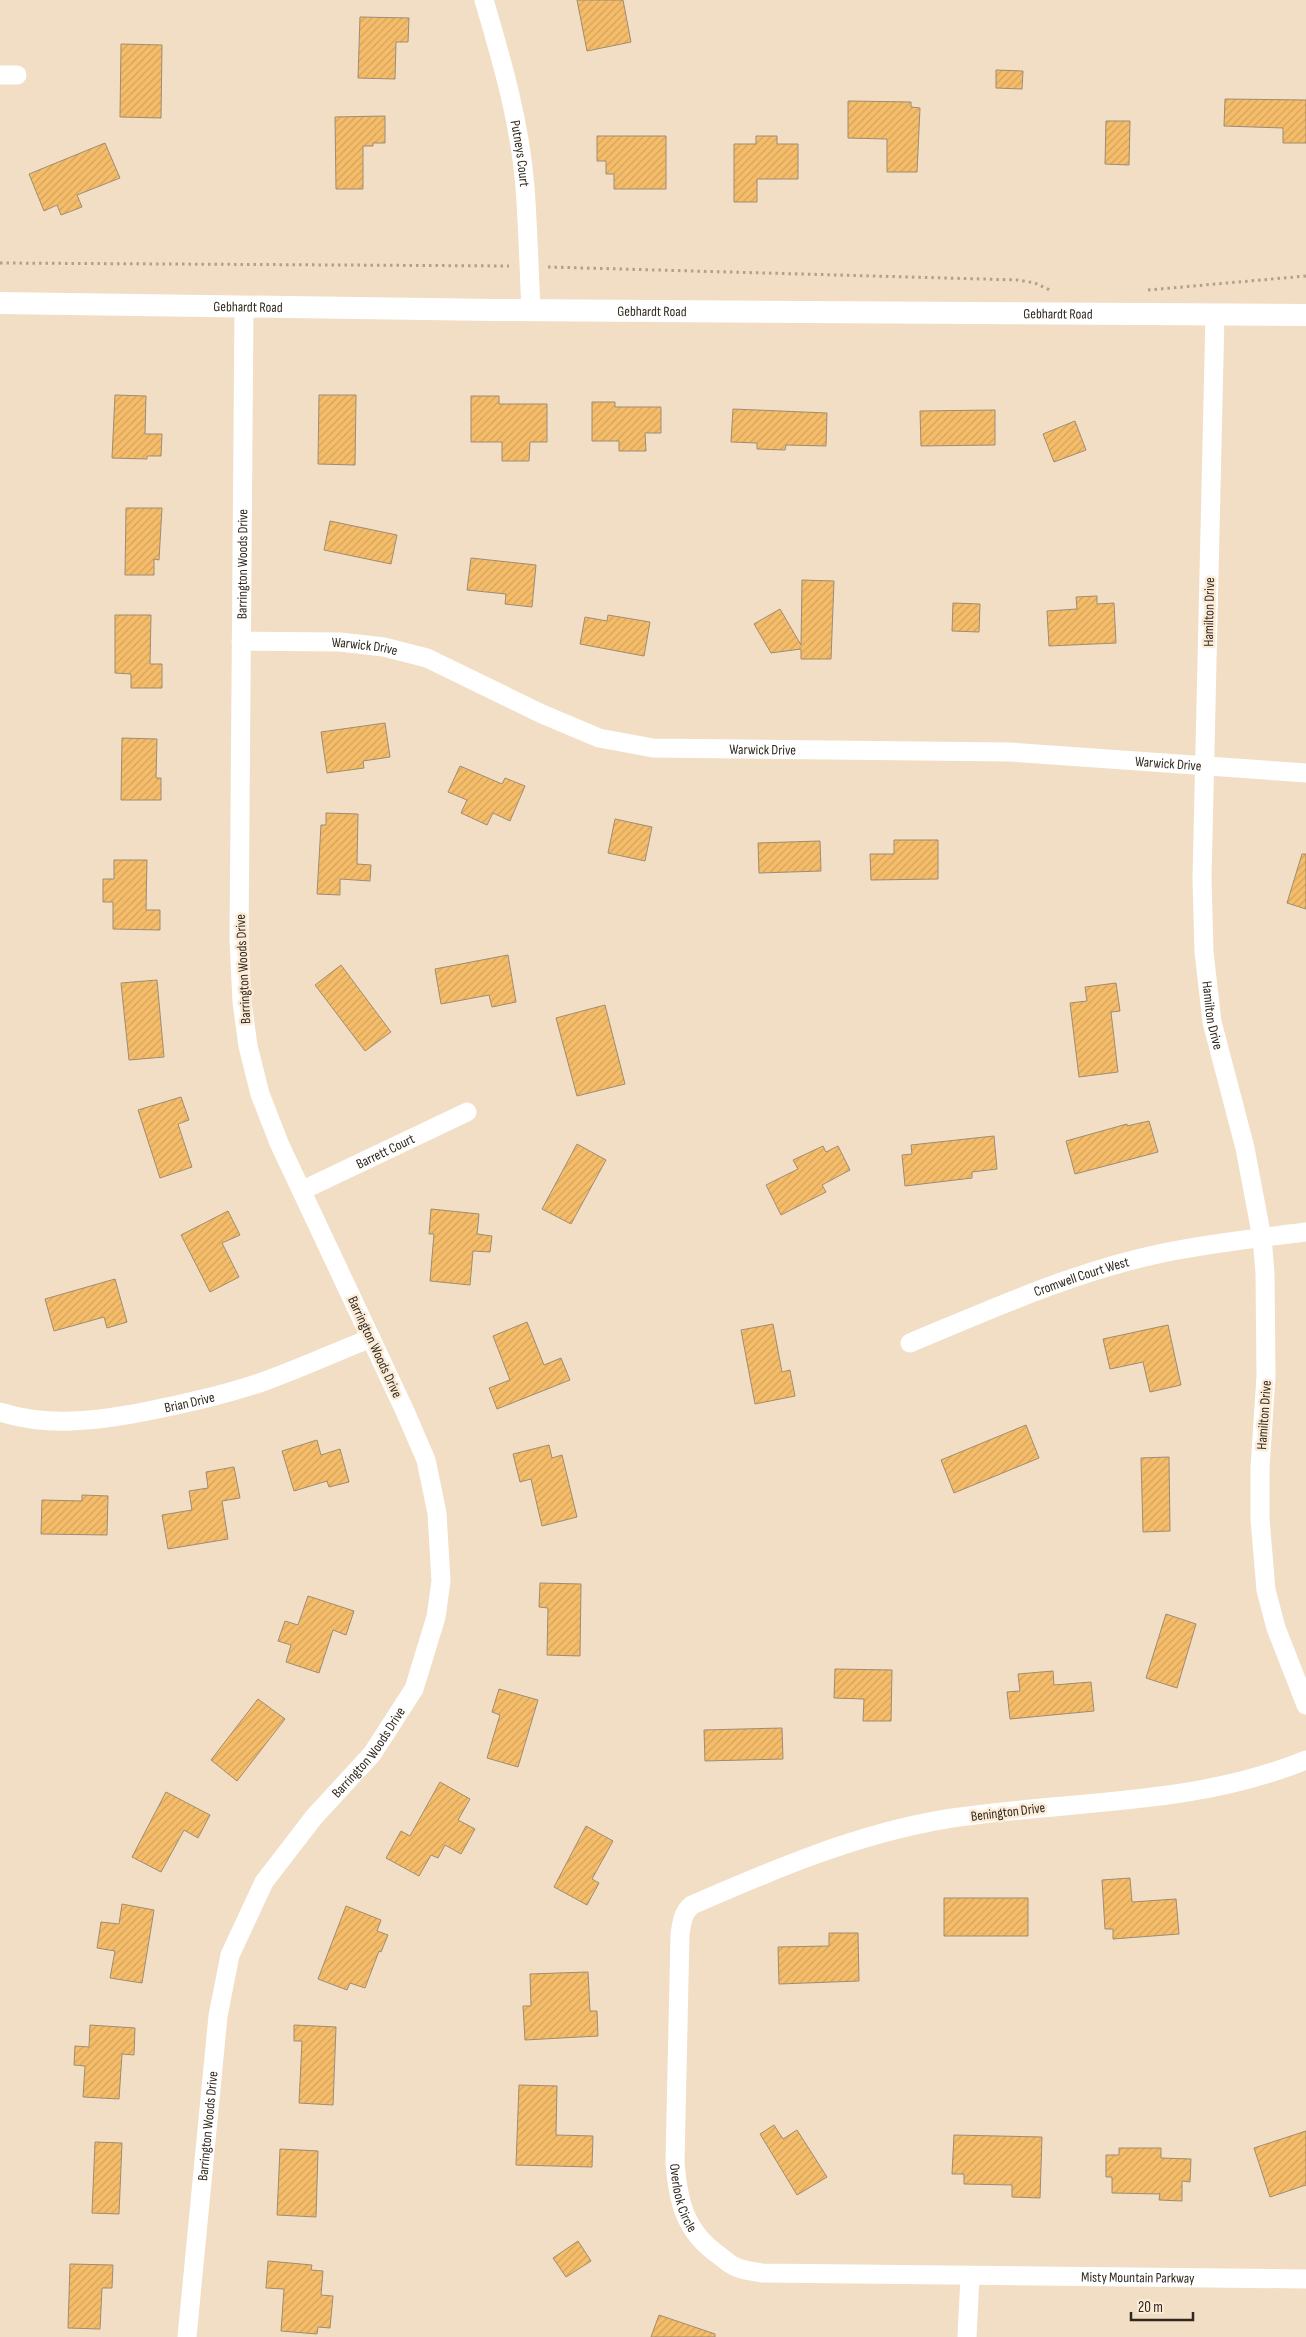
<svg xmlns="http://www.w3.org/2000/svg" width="1306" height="2337" font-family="'Sofia Sans Condensed',sans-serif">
<defs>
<pattern id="building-hatch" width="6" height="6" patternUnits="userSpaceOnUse" patternTransform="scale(1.25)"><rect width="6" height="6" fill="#f5bd6a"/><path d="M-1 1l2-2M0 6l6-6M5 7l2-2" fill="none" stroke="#d2a25b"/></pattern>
</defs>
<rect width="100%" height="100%" fill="#f2dec4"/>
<path fill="url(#building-hatch)" stroke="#9f8c73" d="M577,0H623L631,42L587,51Z
M360,17L409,18L408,42H396L395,79L358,78Z
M121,44L162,45L161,118L120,117Z
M996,70L1023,71L1022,89L996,88Z
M1225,99L1306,100V143H1283V128L1224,126Z
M848,101L911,102V107L920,108L917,172H887V139L848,138Z
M385,116V143H373V146H363V189H336L335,117Z
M1106,121H1130L1129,165L1105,164Z
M597,136H666V189H614V174H606V161H597Z
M756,136H777V144H798V179H757V202H734V144H756Z
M105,143L120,178L77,195L82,207L61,215L57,205L44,211L29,174Z
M115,395L146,396L145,434H162L161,456H147V459L112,458Z
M319,395H356L355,465L318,464Z
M471,396H499V404H547V442H530L529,461H502V442H471Z
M592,402H615V407H661V433H645L646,451H619V441H592Z
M733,409L827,413L826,446L786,445L785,450L757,449V443L731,442Z
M995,410V445L921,446L920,411Z
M1075,421L1086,450L1054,462L1043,434Z
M126,508H162L159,560L154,559V575H125Z
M330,521L397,535L391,564L324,550Z
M471,558L536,565L532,607L505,604L506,594L467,590Z
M802,580L834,581L831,659H801V649L771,653L754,624L780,609L801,645Z
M1097,596V604L1114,603L1116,643L1049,646L1047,611L1077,609L1076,597Z
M953,603L980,604L979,632L952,631Z
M115,615H151L150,664H162V688H131V674L115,673Z
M608,615L650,622L644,656L580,644L585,617L607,621Z
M385,723L390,757L363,761L364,768L327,773L321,732Z
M122,738L157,739L156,778H161V800H121Z
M460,766L502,784L505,778L525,786L510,821L493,813L487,825L461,813L467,800L448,792Z
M326,813L358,814L357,864L371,865L370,881L340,879V895L317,894L321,825H326Z
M615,819L652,827L645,861L608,853Z
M894,840H938V879L871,880L870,854H894Z
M820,841L821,871L759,873L758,843Z
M1302,854H1306V909L1287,903Z
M114,860H147L146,910H160V930L113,929V902H103V879H114Z
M508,955L516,1002L492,1007L489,995L441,1004L435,969Z
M341,965L391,1032L365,1051L315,985Z
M157,980L164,1057L129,1060L121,983Z
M1116,983L1120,1011L1111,1012L1118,1072L1079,1077L1070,1003L1087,1001L1085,987Z
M605,1005L625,1084L577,1096L556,1018Z
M181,1097L189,1120L178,1124L192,1167L160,1178L138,1110Z
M1149,1121L1158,1152L1075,1174L1066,1141L1127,1124V1126Z
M994,1136L997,1169L972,1172V1178L905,1186L902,1155L912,1154L911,1145Z
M577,1144L606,1160L571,1224L542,1209Z
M823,1146L826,1152L838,1146L850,1170L822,1185L826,1192L781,1215L766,1185L798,1169L793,1160Z
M431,1209L479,1214L477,1234L492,1236L490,1252L473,1251L470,1285L430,1281L434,1234H429Z
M228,1211L240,1235L222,1243L239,1277L210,1292L181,1235Z
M115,1279L127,1322L107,1328L104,1317L54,1331L45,1299Z
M527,1322L544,1365L561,1358L570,1380L497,1409L489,1388L510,1380L493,1336Z
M773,1324L782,1372L790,1370L795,1396L755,1404L741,1330Z
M1168,1325L1181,1385L1150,1392L1143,1362L1110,1369L1103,1339Z
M1026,1425L1039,1458L954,1493L941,1460Z
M317,1440L321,1455L340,1449L349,1482L329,1487L327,1481L294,1491L282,1451Z
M549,1445L552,1458L562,1455L577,1517L542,1526L531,1479L520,1482L513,1454Z
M1169,1457L1170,1531L1143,1532L1141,1458Z
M234,1467L240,1498L222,1501L228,1539L168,1549L162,1515L192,1510L189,1491L208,1488L206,1472Z
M82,1495L108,1496L107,1535L41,1534L42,1500L82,1501Z
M540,1583L581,1584L580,1656L547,1655L548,1608L539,1607Z
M308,1596L354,1611L346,1635L333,1630L319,1673L286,1662L291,1645L278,1641L285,1621L298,1625Z
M1166,1614L1196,1624L1177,1688L1146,1678Z
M835,1669L892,1670L891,1721H863L864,1699L834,1698Z
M1053,1671L1054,1685L1091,1682L1094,1711L1010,1719L1007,1692L1020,1691L1018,1674Z
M499,1689L538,1700L518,1767L487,1758L500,1715L492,1712Z
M258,1699L285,1719L237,1781L211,1760Z
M782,1728L783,1759L705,1761L704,1730Z
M440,1782L470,1799L458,1820L475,1829L461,1854L445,1845L438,1858L431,1855L419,1876L386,1858L401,1831L410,1836Z
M166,1792L210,1815L198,1838L184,1830L161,1872L132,1857Z
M586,1826L613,1841L592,1879L599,1883L587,1905L554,1887Z
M1130,1878L1132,1902L1176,1899L1179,1934L1113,1939V1929H1105L1102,1880Z
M944,1898H1028V1936H944Z
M122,1904L154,1910L142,1983L110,1978L115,1951L97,1948L101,1922L119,1924Z
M346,1906L381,1920L377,1931L388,1935L381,1952L379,1951L365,1988L350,1983L347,1990L318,1979Z
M829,1933H858L859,1981L779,1984L778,1947L829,1946Z
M588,1972L590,2011H597L598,2036L525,2040L523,2006H531L530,1974Z
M90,2025L135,2028L134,2055L122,2054L119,2099L83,2097L85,2066L74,2065L75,2046L89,2047Z
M294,2025L336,2027L333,2105L299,2103L302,2041H294Z
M519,2085L557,2086L556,2135L593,2136L592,2167L516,2165Z
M774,2125L783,2139L797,2130L827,2177L797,2195L760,2134Z
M1306,2131V2185L1270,2197L1254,2148Z
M954,2135L1042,2137L1040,2198L1012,2197V2185L964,2184V2174H952Z
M95,2142L122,2143L119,2214L92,2213Z
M1119,2148H1161V2158L1191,2159L1190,2182L1182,2181V2201L1159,2200L1160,2194L1112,2193V2177H1106V2155H1119Z
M280,2149L318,2151L316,2217L277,2215Z
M578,2241L591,2261L566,2277L553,2258Z
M268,2261L312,2265L311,2270L323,2271L321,2295L333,2296L330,2328L318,2327L317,2334L281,2331L284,2289L266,2288Z
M70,2264L113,2265L112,2288H102L100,2329L68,2328Z
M659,2315L715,2334V2337H651Z"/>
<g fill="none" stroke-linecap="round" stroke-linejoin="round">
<path stroke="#b0a08c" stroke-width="3" stroke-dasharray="2.5 4" stroke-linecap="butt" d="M0,263L509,266
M548,267L1018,280L1035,283L1052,291
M1148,290L1306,276"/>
<g stroke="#fff" stroke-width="19">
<path id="s1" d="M484,0C502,61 520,123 525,187C528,228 529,269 531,310"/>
<path d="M0,75H17"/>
<path id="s2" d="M1215,314L1202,879L1204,952L1212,1022L1245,1148L1262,1238L1265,1273L1266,1376L1260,1468V1519L1266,1590L1276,1628L1306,1705"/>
<path id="s3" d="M241,641L340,642L384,647L427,658L542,714L599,738L653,748L1010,752L1306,773"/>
<path id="s4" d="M303,1190L467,1112"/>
<path id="s5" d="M910,1343C992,1309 1075,1271 1163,1253C1210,1243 1259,1238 1306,1232"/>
<path id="s6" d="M0,1412C48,1427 95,1421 143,1412C184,1404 226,1395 265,1381C301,1368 336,1352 371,1338"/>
<path id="s7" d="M1306,1760C1191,1807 1066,1800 946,1819C856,1834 775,1869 692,1905C682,1913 682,1923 680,1934L675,2162C678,2202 685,2232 720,2256C725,2260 730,2265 736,2267C744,2271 754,2271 762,2273L1306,2279"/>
<path id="s8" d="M187,2337L218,2016L230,1955L264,1882L314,1817L372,1754L414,1689L436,1617L441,1581L437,1513L426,1460L404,1409L279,1143L260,1094L248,1046L242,1002L239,940L244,306"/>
<path d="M967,2337L970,2276"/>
</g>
<path stroke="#fff" stroke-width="22" id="s9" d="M0,303L494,310L1306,315"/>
</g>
<g text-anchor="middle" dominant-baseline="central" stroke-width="5" stroke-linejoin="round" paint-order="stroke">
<g font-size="14" fill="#31291f" stroke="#fcecd7">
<text stroke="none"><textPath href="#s1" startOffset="158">Putneys Court</textPath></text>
<text stroke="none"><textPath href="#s9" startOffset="248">Gebhardt Road</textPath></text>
<text stroke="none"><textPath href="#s9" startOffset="652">Gebhardt Road</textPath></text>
<text stroke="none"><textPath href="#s9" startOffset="1058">Gebhardt Road</textPath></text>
<text stroke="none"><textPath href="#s8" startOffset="1878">Barrington Woods Drive</textPath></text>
<text transform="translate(1209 612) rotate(-89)">Hamilton Drive</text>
<text stroke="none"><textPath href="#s3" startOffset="124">Warwick Drive</textPath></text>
<text stroke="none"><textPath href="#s3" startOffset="542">Warwick Drive</textPath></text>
<text stroke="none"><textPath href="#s3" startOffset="948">Warwick Drive</textPath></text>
<text transform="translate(243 969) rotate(-93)">Barrington Woods Drive</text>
<text stroke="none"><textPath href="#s2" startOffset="702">Hamilton Drive</textPath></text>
<text stroke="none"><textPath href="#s4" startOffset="91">Barrett Court</textPath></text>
<text stroke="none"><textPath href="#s5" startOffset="184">Cromwell Court West</textPath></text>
<text transform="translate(375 1347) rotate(65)">Barrington Woods Drive</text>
<text stroke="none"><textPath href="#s6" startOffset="192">Brian Drive</textPath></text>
<text transform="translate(1264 1415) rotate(-86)">Hamilton Drive</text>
<text stroke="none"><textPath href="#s8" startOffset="632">Barrington Woods Drive</textPath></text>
<text transform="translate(1008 1812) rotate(-7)">Benington Drive</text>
<text stroke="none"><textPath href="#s8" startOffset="212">Barrington Woods Drive</textPath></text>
<text stroke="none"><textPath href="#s7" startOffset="932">Overlook Circle</textPath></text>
<text stroke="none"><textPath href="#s7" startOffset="1426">Misty Mountain Parkway</textPath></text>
</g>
</g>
<path d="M1131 2312v8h62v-8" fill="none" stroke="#31291f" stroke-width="2.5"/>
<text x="1138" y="2312" font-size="15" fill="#31291f" stroke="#fcecd7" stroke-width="4" paint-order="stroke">20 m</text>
</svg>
